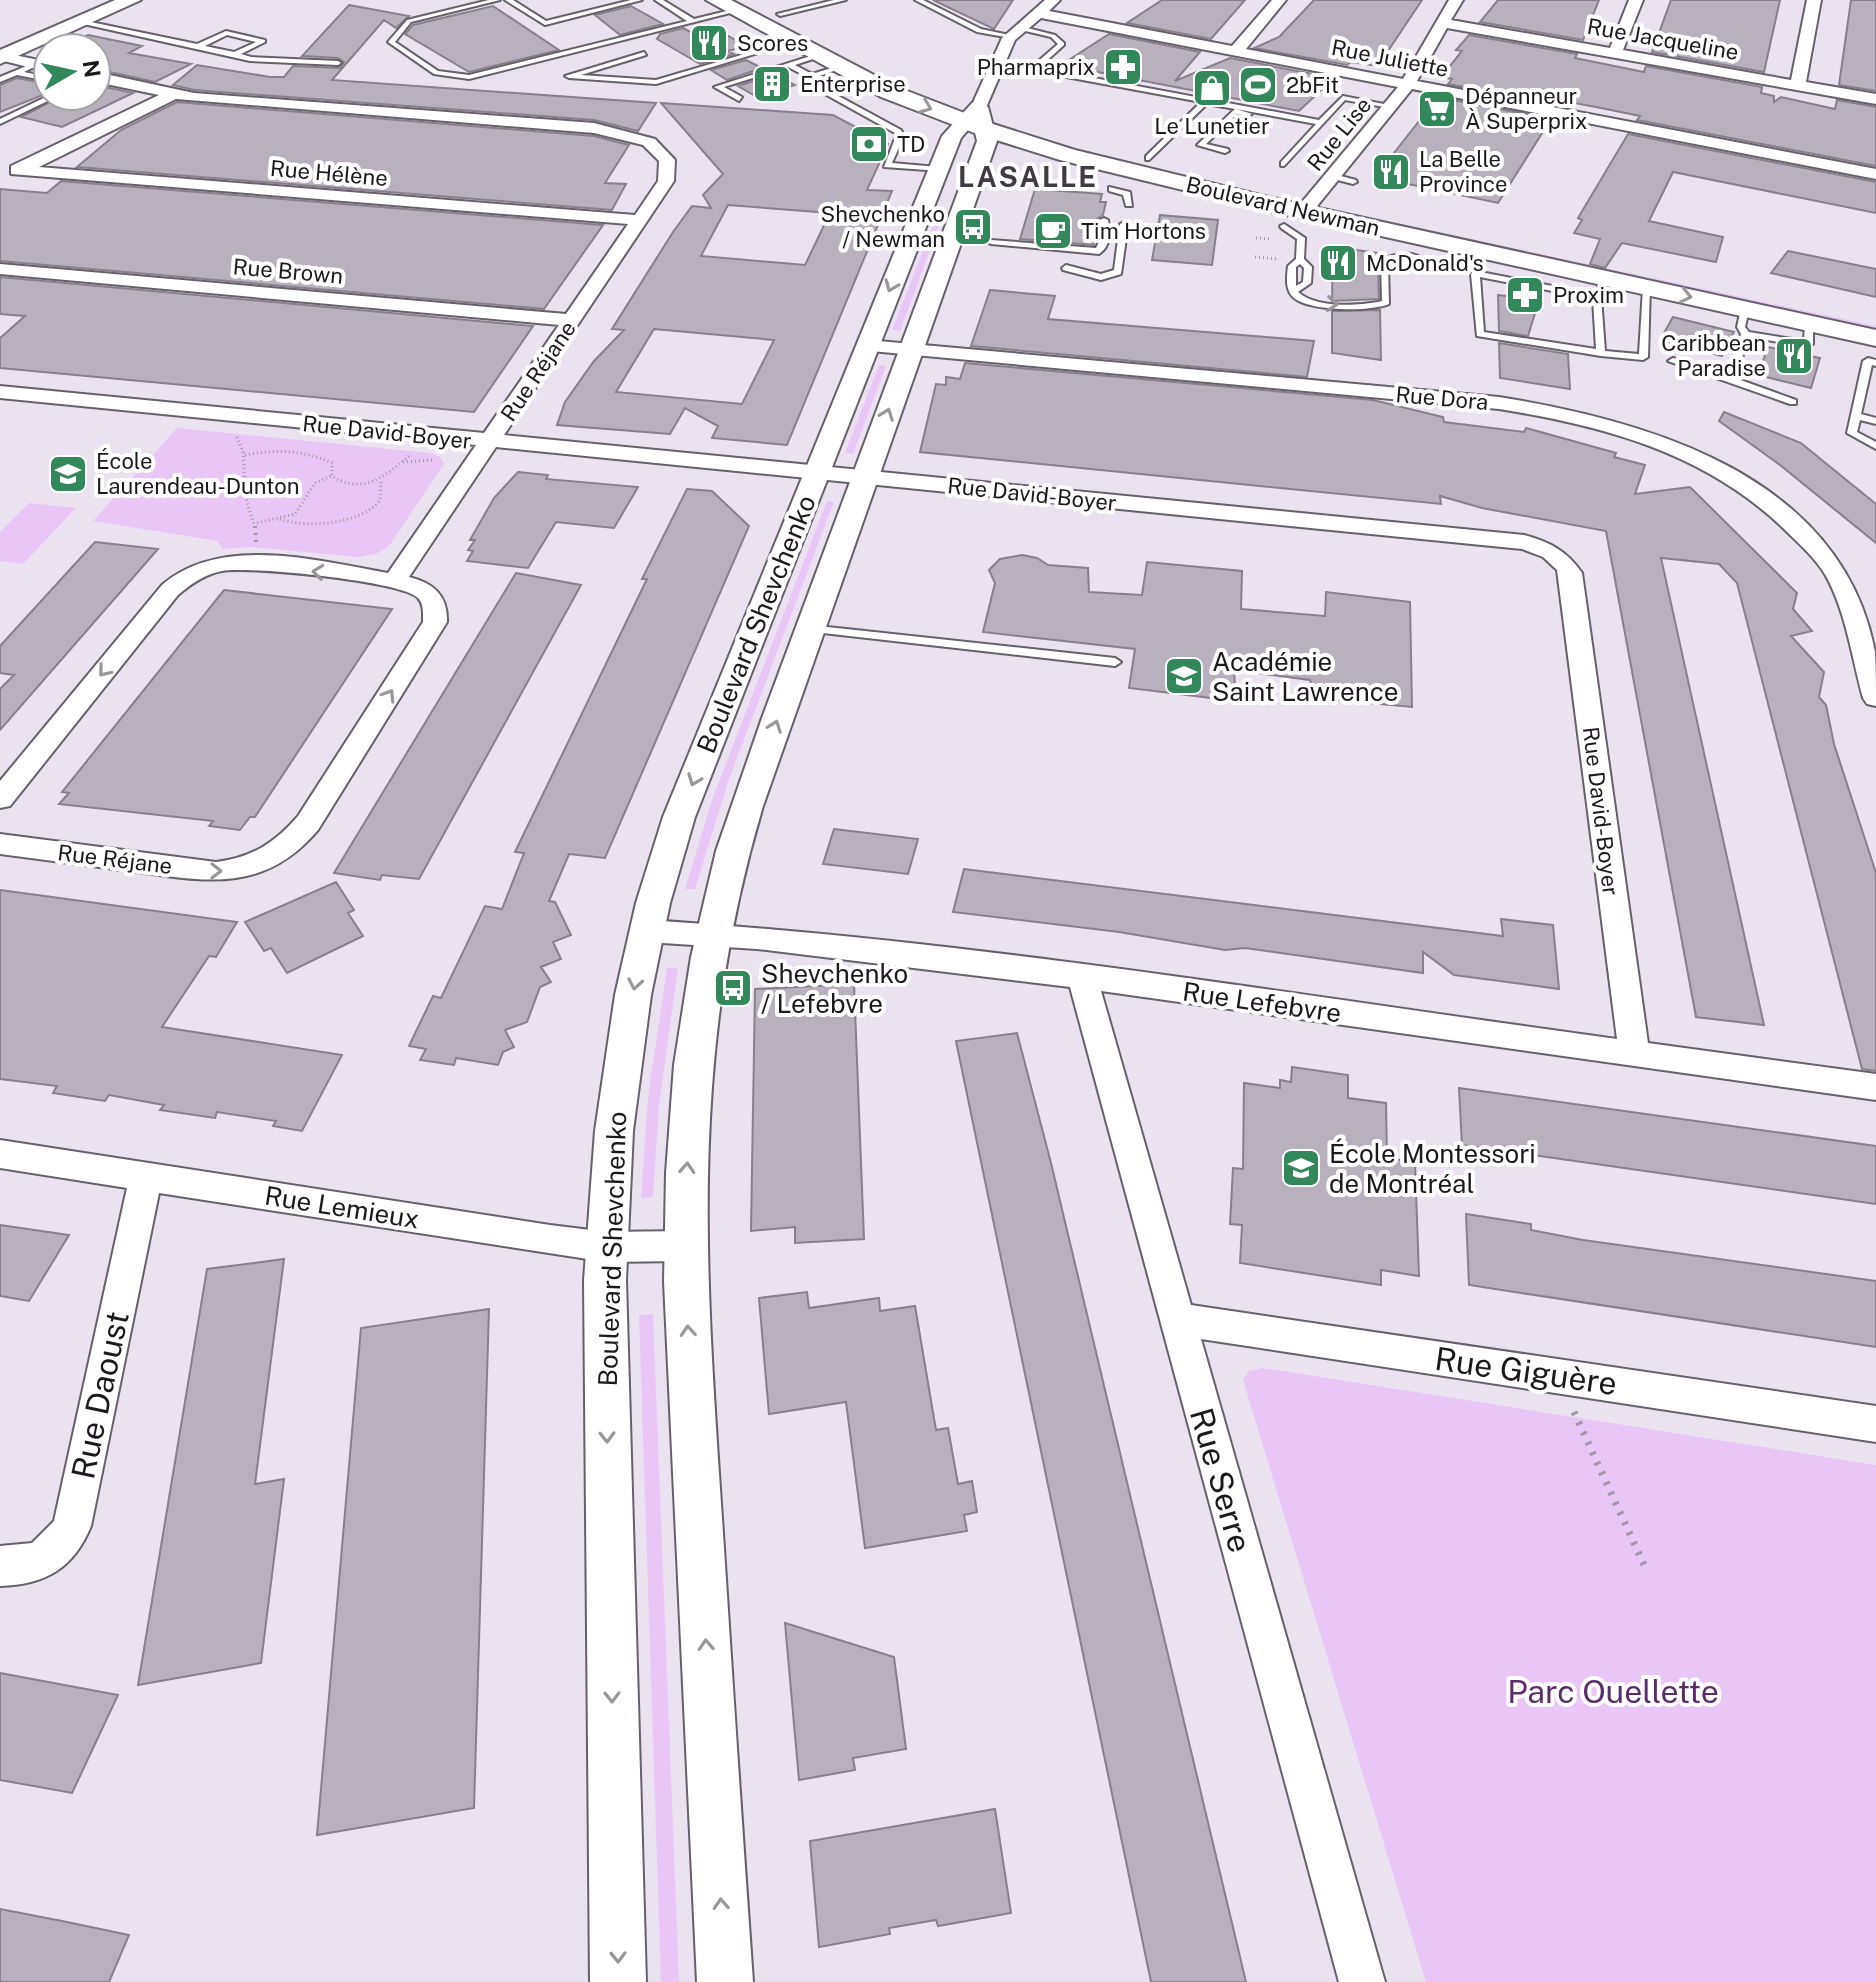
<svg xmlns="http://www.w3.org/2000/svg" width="1876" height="1982" font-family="'Public Sans',sans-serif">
<rect width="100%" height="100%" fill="#ebe2f0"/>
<path fill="#e8c7f6" d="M939,210H945L900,331L892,330Z
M1452,235L1876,326V329L1451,237Z
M879,365L886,366L853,454L845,453Z
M177,428L430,453L440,457L444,464L389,546L376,554L358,557L250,547L223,549L217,541L93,521Z
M827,501L834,502L729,779L695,889H685L712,800Z
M29,503L76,508L23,564L0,561V532Z
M667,968H678L659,1105L653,1197L641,1198L648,1097Z
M653,1314L679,1982H661L639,1315Z
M1263,1368L1876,1465V1982H1426L1243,1380L1249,1371Z"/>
<path fill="#b9b0bd" stroke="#877f8b" stroke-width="2" fill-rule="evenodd" d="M933,0H1013L994,29Z
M1162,0H1245L1211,39L1127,23Z
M1314,0H1422L1378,66L1351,62L1347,65L1254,48L1279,37Z
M1498,0H1599L1583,40L1480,22Z
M1671,0H1780L1764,72L1652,52Z
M1851,0H1876V91L1839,85Z
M349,5L409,16L396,28L384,20L332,80L656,103L638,131L594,120L194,90L173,85L197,65L270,77H284L293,66L340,68L344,62L338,58L302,56Z
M493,6L559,50L469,72L405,34L413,25Z
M631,6L663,24L620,35L595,15Z
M683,28L694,34L714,28L746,46L728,51L734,54L700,64L657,39L660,34Z
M1109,34L1200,52L1175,81L1230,58L1334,78L1299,111L1061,65Z
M88,35L142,46L129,53L191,64L155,82L96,69V48H60Z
M1469,35L1577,54L1575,58L1644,72L1646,66L1762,87L1761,93L1774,96V102L1781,97L1835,109L1837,100L1876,107V166L1637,120L1640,116L1596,107L1564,101L1561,105L1448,84L1452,79L1441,77L1462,51L1456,50Z
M746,60L762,68L727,80L711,70Z
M774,74L795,85L757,97L738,86Z
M17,78L48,84V93L0,112V85Z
M96,85L133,93L62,127L21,117L61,96H96Z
M1438,97L1551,119L1498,203L1375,177Z
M177,102L594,136L629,145L605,183L626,184L612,210L77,167L121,130Z
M661,103L833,115L888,144L867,190L892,191L787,445L712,438L718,426L685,408L670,434L557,425L565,402L594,361L624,330L612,329L673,232L692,206L711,208L703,195L723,174ZM728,205L830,213L805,265L701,256ZM654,329L774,340L742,404L616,392Z
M1628,134L1876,182V213L1673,172L1649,221L1723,237L1716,262L1622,243L1605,268L1590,264L1600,239L1574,233L1582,220L1578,218Z
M61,181L603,225L544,309L0,261V189L47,193Z
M1035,189L1102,194L1100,202H1106L1103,215L1097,219L1094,245L1020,239Z
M1160,215L1218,220L1212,265L1152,260Z
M1333,247L1378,253L1379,299L1332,301Z
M1788,251L1876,269V297L1771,273Z
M0,277L533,326L474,412L0,368V338L25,316L0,314Z
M990,290L1055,296L1048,319L1314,341L1307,377L971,346Z
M1498,295L1539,300L1528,336L1499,331Z
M1380,310L1381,360L1332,353V311Z
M1673,317L1734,332L1722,356L1660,340Z
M1499,343L1568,354L1570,389L1500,378Z
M1768,347L1820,358L1811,388L1758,375Z
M965,363L1373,400L1443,417L1444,422L1524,432L1526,428L1616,453L1614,457L1645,465L1635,494L1690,487L1797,593L1793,609L1812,631L1791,636L1824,672L1819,697L1826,705L1834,744L1876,873V1071L1862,1069L1737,583L1719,564L1661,558L1764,1025L1696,1017L1606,531L1482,508L1440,496L1441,504L920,452L936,384L946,385V377L960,379Z
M1724,412L1801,443L1876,504V543L1780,465L1719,421Z
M518,472L548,475L546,479L638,487L614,528L556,522L528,568L467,561L473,551L468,550L475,540H470L494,498Z
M687,489L712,491L749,526L605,858L569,854L549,901L555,902L571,935L553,942L561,959L541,967L551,982L540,987L527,1022L505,1030L514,1047L503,1052L498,1065L456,1058L454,1065L420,1060L426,1049L409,1046L433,996L441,998L485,906L502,909L524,853L515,852L647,579H642Z
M95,542L158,549L0,730V689L14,675L0,673V646Z
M1022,555L1037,558L1048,565L1088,568L1089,592L1142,595L1147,562L1242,571L1241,609L1325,616L1326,592L1410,602L1412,707L1314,698L1310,680L1234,670L1236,701L1129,688L1135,649L983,632L995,583L989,570L1000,559Z
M516,573L581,585L419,879L382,875L380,880L334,873Z
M224,590L392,609L255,817H250L240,830L209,826L213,821L59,804L69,793L62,792Z
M834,829L918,839L908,874L823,864Z
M964,869L1503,936L1501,919L1553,925L1559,989L1454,975L1423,952V973L1245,948L1225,950L1119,932L953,912Z
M336,882L354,910L348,913L363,936L287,973L271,948L264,951L245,922Z
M0,890L237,922L216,957L209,956L162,1027L342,1055L302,1131L273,1126L276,1121L217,1112L215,1118L160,1110L164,1105L109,1095L105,1101L53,1093L57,1086L0,1079Z
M854,984L864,1239L795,1243V1227L751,1231L755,989Z
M1017,1033L1051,1163L1246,1982H1151L956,1041Z
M1292,1067L1348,1075V1098L1386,1103L1387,1158L1415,1162L1419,1276L1381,1270V1285L1240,1263L1242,1225L1230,1224L1233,1168L1243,1169L1244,1083L1280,1088V1080L1291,1082Z
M1459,1088L1876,1146V1204L1462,1145Z
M1466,1214L1531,1224V1230L1583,1240L1876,1281V1347L1469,1285Z
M0,1225L69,1235L29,1301L0,1296Z
M284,1259L255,1484L284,1479L261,1663L138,1685L207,1269Z
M807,1292L809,1308L879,1298L880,1311L915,1306L936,1430L948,1428L958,1484L972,1481L977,1512L964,1515L967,1531L865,1548L846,1402L769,1414L759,1298Z
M489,1309L474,1808L317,1835L361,1328Z
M785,1623L894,1657L906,1749L853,1758L855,1770L799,1780Z
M0,1673L118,1695L72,1793L0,1780Z
M995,1809L1011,1913L938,1926L936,1920L889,1928L890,1934L819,1947L810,1841Z
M0,1909L62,1921L129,1935L109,1982H0Z"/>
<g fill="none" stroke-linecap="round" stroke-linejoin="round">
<g stroke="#67606b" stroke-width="4">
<path id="service" d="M489,0H500L411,22L395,42L438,71L469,75L687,21L655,0H663L694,19L735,9L738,11L469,79L434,74L388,42L407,20Z
M505,0H513L546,21L631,0H642L545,25Z
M834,0H846L780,16L777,14Z
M915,0H923L981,29L1014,36L1011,38L977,32Z
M81,20L197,44L226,31L265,40V42L241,54L251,57L338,61L341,63L338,65L250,61L79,23ZM227,35L256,42L234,52L205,46Z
M1019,26L1055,35L1064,43V45L1042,65L1062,72L1319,120L1343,96L1394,106L1390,108L1345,100L1284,166H1281V162L1316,124L1236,109L1252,114L1248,116L1237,114L1206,144L1228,149L1229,151L1225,153L1197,145L1235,109L1207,104L1149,160H1146V156L1201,102L1061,76L1036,68L996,64L998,61L1035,64L1058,44L1051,37L1017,29Z
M789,41L794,42L656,84L569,78L565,76L644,52L646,55L581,75L656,80Z
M817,54L819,57L795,65L812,74L838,66L842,68L811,79L788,67L724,87L742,97L739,101L714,87Z
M36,62L38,65L24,72L48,77V81L17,75L0,82V77Z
M862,79L869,81L833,93L901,130L904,136L892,163L938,167L942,169L941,171L884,167L896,136L895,133L823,93Z
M48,96H58L0,124V119Z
M1333,174L1356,180L1357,182L1353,184L1330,178L1329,176Z
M1109,187L1130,192L1132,206H1126L1123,195L1109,191Z
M1104,218L1108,220C1110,233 1111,246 1099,254L991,244L987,242L991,240L1096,248L1102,236L1100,220Z
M1124,222L1128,224L1121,274L1101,280L1063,270L1062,268L1066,265L1101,274L1114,270L1120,224Z
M1284,224L1305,238L1304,259L1312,267L1311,283L1298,292C1315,308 1355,306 1378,302L1382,301L1381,260C1394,254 1408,250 1420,257C1412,262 1401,257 1388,263L1389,304C1371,312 1306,312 1292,296C1285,288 1287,276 1288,266L1296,259L1297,239L1281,228L1280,226ZM1300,264L1304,268L1303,282L1296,286V267Z
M1475,271L1594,294L1604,277H1610L1611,279L1601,297L1605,351L1639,354L1643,288L1650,286L1648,357L1643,360L1601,356L1477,336L1471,274ZM1480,277L1593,299L1596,349L1484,332Z
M1745,306L1749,309L1745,327L1749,332L1804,341L1805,323L1809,320L1813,323V344L1808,347L1749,337L1735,378L1796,400V404H1790L1668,361L1673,358L1727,375L1741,334L1737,327L1741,309Z
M1868,358L1876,360V366L1872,365L1861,414L1876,418V424L1860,420L1857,432L1876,442V449L1847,433L1863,361Z
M809,625L1115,658L1121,662L1115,666L805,631L803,629Z"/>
</g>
<g stroke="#67606b" stroke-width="4">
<path id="minor" d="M1045,0H1060L1049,11L1232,46L1272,0H1286L1246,49L1403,79L1449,0H1463L1451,20L1610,48L1629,0H1643L1623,50L1791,80L1807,0H1821L1806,82L1876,94V104L1447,28L1417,81L1876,169V179L1412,89L1309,216H1297V208L1398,87L1041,18L1015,40L985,110H973L971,107L1002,38Z
M0,52L48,62V72L0,60Z
M96,72L194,93L594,123L655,139L675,160L674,181L504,435L1524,535C1550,542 1567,551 1582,573L1648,1043L1876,1074V1100L1101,991L1191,1305L1876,1406V1442L1201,1339L1385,1982H1339L1070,987L757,949L646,942L636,939L631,931L636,923L646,920C971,940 1294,995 1617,1039L1557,570L1543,557L1522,549L496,447L409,577C433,583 448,595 447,622L318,830C263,895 204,881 130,871C86,865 43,860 0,854V834L216,862C251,858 275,843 298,816L423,622C423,614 424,604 418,598C402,581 248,566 222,571C205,574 191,584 178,595L10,806L0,808V781L162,585C221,534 319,561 388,573L476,445L0,398V386L484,433L559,325L0,274V264L566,314L628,224L11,174V166L159,95L96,82ZM176,99L594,133L643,145L659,161L658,181L635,215L39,167Z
M867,340L1499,397C1651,421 1842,477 1875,652C1876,669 1876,689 1876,706L1867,704L1863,698C1852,658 1846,612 1826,576C1815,557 1796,541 1781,526C1702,452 1604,426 1499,409L860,350L857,346Z
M0,1140L550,1225L607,1232L684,1231L696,1235L701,1246L696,1257L684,1261L607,1262L159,1193L91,1526C74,1568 45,1585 0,1586V1546L32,1543L54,1521L127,1188L0,1168Z"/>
</g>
<g stroke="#67606b" stroke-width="4">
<path id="tertiary" d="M979,101L988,107L997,141L763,806C689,1054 705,1265 722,1518C732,1673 742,1827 753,1982H697L664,1282L666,1173L674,1065L691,957L716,851L762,718L977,141L973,124L961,138L695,817L670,903L651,995L633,1131L626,1280L646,1982H590L584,1280L595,1131L615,995L636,903L663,817L942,136L972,103Z"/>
</g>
<g stroke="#67606b" stroke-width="4">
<path id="secondary" d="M115,0H141L0,64V50Z
M706,0H731L897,87L993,124L1075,150L1273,198L1876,330V346L1273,212L1060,160L977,134L881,97Z"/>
</g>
<path stroke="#a099a3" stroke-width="3" stroke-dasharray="1 3" stroke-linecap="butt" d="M1256,238L1270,239
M1255,257L1278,259
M237,437L243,452L246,499L255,528
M245,455C275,449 304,450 332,463V476C361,496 386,476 409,456
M403,462L433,460
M280,519C305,529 363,524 380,500L381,481
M257,523L295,514L315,483L331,476"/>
<path stroke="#a099a3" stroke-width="4" stroke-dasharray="2 5" stroke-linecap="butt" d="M255,526L256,542"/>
<path stroke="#a099a3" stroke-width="7" stroke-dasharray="3 8" stroke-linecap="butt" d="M1574,1412L1644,1565"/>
<use href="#service" fill="#fff" fill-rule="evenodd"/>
<use href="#minor" fill="#fff" fill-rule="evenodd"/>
<use href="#tertiary" fill="#fff" fill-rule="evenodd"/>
<use href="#secondary" fill="#fff" fill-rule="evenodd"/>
</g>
<defs><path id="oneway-chevron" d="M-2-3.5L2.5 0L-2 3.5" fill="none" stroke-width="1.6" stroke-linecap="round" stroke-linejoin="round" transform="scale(2)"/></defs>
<g stroke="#999799">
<use href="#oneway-chevron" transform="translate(926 107) rotate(21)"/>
<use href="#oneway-chevron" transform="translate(891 286) rotate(112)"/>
<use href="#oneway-chevron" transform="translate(1686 296) rotate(13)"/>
<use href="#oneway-chevron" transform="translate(1332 304) rotate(5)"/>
<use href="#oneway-chevron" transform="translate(887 414) rotate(-70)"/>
<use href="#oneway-chevron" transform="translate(318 572) rotate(-174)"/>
<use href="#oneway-chevron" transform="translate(104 671) rotate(129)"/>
<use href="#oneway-chevron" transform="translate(389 695) rotate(-58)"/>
<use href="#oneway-chevron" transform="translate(775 726) rotate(-70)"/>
<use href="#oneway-chevron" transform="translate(694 780) rotate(111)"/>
<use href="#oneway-chevron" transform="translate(216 871) rotate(1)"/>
<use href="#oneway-chevron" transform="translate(635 984) rotate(100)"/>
<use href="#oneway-chevron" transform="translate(687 1168) rotate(-87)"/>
<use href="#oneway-chevron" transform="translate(688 1331) rotate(-94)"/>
<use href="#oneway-chevron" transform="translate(607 1437) rotate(89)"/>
<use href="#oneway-chevron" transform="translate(706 1645) rotate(-93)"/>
<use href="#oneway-chevron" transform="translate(612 1697) rotate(89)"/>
<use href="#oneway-chevron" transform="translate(721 1904) rotate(-93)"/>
<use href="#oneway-chevron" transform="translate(618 1957) rotate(89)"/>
</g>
<defs>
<g id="restaurant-square" transform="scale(2)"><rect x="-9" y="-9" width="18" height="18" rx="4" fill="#32885b" stroke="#fff"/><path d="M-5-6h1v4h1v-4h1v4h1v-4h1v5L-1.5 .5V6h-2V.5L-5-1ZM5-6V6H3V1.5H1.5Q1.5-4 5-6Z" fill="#fff"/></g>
<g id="pharmacy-square" transform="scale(2)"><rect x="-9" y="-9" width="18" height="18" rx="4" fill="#32885b" stroke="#fff"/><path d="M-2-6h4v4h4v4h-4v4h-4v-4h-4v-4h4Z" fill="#fff"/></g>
<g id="building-square" transform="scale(2)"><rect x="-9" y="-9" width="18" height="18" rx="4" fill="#32885b" stroke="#fff"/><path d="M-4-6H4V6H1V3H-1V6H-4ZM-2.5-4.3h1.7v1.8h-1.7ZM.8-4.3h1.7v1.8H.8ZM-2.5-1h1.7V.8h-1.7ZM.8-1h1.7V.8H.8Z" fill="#fff"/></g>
<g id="stadium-square" transform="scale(2)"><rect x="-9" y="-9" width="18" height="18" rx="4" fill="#32885b" stroke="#fff"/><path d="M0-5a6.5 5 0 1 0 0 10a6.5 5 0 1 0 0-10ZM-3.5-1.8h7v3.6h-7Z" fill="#fff"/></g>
<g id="shop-square" transform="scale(2)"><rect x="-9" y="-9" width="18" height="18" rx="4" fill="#32885b" stroke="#fff"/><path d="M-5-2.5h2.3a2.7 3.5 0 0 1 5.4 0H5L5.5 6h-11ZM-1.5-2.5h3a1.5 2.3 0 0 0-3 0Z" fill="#fff"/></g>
<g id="supermarket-square" transform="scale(2)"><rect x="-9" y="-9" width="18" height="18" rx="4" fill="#32885b" stroke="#fff"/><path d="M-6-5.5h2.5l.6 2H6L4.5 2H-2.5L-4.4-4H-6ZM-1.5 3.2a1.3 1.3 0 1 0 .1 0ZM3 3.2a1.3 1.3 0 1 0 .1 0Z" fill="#fff"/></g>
<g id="bank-square" transform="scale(2)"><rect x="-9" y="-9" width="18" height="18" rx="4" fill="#32885b" stroke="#fff"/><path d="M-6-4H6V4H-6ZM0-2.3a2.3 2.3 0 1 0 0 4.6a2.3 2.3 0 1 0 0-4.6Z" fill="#fff"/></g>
<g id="bus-square" transform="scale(2)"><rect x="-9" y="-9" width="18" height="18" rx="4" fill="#32885b" stroke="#fff"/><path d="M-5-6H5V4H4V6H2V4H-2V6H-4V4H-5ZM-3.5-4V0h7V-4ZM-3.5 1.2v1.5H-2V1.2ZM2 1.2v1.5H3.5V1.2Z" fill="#fff"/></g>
<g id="cafe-square" transform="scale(2)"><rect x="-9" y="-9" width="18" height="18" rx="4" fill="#32885b" stroke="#fff"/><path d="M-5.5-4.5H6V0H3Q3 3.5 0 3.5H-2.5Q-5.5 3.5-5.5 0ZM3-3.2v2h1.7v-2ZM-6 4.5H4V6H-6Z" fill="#fff"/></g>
<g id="school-square" transform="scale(2)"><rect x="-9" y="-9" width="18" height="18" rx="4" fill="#32885b" stroke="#fff"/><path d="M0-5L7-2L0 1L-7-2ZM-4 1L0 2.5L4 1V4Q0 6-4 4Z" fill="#fff"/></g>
</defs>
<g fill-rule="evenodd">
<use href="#restaurant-square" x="709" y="43"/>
<use href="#pharmacy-square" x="1123" y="67"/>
<use href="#building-square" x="772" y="84"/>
<use href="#stadium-square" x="1258" y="85"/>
<use href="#shop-square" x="1212" y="88"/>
<use href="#supermarket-square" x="1437" y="109"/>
<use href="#bank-square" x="869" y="144"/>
<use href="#restaurant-square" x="1391" y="172"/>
<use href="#bus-square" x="973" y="227"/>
<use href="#cafe-square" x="1053" y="231"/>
<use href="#restaurant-square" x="1338" y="263"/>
<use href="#pharmacy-square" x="1525" y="295"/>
<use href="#restaurant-square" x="1794" y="356"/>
<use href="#school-square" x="68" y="474"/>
<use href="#school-square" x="1184" y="676"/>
<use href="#bus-square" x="733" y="988"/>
<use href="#school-square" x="1301" y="1168"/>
</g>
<g text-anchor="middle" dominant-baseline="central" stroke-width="8" stroke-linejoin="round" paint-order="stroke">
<g font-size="22" fill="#1c181d" stroke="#fff">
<text transform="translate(1663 39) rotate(10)">Rue Jacqueline</text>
<text transform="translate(1390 58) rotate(11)">Rue Juliette</text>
<text transform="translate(1339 134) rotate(-51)">Rue Lise</text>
<text transform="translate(329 173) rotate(5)">Rue Hélène</text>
<text transform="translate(1283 206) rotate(13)">Boulevard Newman</text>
<text transform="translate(288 271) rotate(5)">Rue Brown</text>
<text transform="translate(538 371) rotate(-56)">Rue Réjane</text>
<text transform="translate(1442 398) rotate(5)">Rue Dora</text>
<text transform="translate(387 432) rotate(6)">Rue David-Boyer</text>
<text transform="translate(1032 494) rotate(6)">Rue David-Boyer</text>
<text transform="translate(1601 811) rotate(83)">Rue David-Boyer</text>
<text transform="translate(115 859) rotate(7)">Rue Réjane</text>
</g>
<g font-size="22" fill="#1c181d" stroke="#fff" text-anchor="start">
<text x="737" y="43">Scores</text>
<text x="1095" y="67" text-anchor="end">Pharmaprix</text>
<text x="800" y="84">Enterprise</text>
<text x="1286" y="85">2bFit</text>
<text x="1465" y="96">Dépanneur<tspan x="1465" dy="25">À Superprix</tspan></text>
<text x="1212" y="126" text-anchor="middle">Le Lunetier</text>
<text x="897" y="144">TD</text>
<text x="1419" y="159">La Belle<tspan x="1419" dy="25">Province</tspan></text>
<text x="945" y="214" text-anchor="end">Shevchenko<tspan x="945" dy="25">/ Newman</tspan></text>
<text x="1081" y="231">Tim Hortons</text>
<text x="1366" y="263">McDonald's</text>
<text x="1553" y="295">Proxim</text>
<text x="1766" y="343" text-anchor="end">Caribbean<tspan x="1766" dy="25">Paradise</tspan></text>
<text x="96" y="461">École<tspan x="96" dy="25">Laurendeau-Dunton</tspan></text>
</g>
<g font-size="26" fill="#1c181d" stroke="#fff">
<text transform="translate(756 624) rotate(-68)">Boulevard Shevchenko</text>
<text transform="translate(1262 1002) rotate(8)">Rue Lefebvre</text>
<text transform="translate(342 1207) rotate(9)">Rue Lemieux</text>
<text transform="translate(612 1249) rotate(-88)">Boulevard Shevchenko</text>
</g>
<g font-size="26" fill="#1c181d" stroke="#fff" text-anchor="start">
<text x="1212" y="661">Académie<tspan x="1212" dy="30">Saint Lawrence</tspan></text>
<text x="761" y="973">Shevchenko<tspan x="761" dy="30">/ Lefebvre</tspan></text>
<text x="1329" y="1153">École Montessori<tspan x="1329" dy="30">de Montréal</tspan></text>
</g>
<g font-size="28" font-weight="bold" letter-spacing="2" fill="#413a44" stroke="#fff">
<text x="1028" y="176">LASALLE</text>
</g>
<g font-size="32" fill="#1c181d" stroke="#fff">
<text transform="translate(1526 1371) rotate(8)">Rue Giguère</text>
<text transform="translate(100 1395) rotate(-78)">Rue Daoust</text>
<text transform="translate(1221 1480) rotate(74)">Rue Serre</text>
</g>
<g font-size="32" fill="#592d6b" stroke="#fff">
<text x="1613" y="1691">Parc Ouellette</text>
</g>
</g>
<g transform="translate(72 72) rotate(81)"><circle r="38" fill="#ffffff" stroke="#a4a3a5" stroke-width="2"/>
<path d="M0-6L14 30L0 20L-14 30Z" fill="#32885b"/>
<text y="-12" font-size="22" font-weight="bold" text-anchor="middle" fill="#1c181d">N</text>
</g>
</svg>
